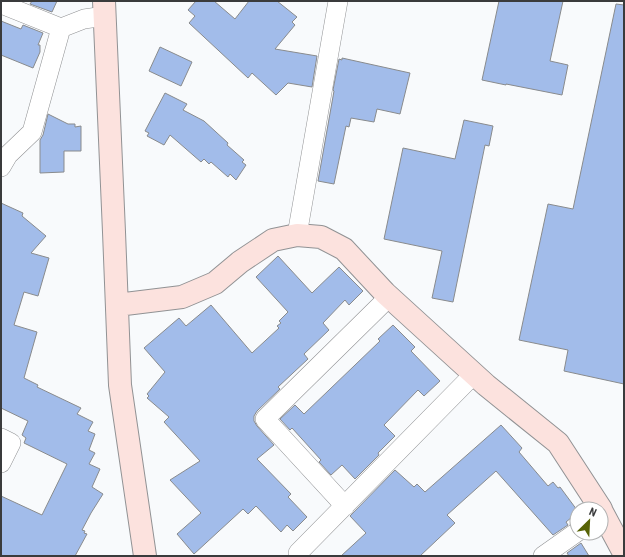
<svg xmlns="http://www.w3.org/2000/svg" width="625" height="557" font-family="'Roboto Condensed',sans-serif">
<rect width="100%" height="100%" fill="#f8fafc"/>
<path fill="#a2bcea" stroke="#898b8d" d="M32,1H57L52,12L30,4Z
M196,1H214L235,19L249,1H277L297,17L292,22L295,25L275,49L317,56L312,87L288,83L276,95L252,73L248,78L189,23L195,16L188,10Z
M499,1H563L550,61L568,65L562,95L506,84V85L482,80Z
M616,4L624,5V384L564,371L568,350L519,340L548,204L573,209Z
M1,21L21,29L23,25L43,33L38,45H40V52L33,68L1,55Z
M160,47L192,62L181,86L149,71Z
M342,58L410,73L400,114L377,109L374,122L351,118L349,127L346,126L334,184L318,181L334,91L333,90L339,59L342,60Z
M165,93L187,104L183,110L204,121L228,143L227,145L244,160L242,162L246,165L236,180L230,174L228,177L211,162L209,164L204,159L201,162L170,135L164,145L147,136L149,133L145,131Z
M48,114L68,124H75V127L81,126V151H64V172L40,173V140L43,135Z
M464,120L493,126L489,146L485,145L453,302L432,298L442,251L384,239L403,148L455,159Z
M1,203L23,213L22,216L46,236L31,253L49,258L38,296L24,292L14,325L37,332L24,378L38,385L37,387L81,408L77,414L93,422L88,431L95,434L89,450L95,453L89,464L100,469L92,487L103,494L91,513L82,530L85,531L84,533L87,534L75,556H1V496L42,515L67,464L24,443L26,438L22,435L28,421L1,408Z
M278,256L312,293L339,267L363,291L349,305L345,300L323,323L329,330L304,354L308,359L278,387L280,389L257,411L254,416V421L257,426L274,445L257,459L291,494L288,497L307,517L293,531L287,525L281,532L256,506L248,514L243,509L194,554L177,534L201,513L170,480L200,461L164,422L169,417L147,398L149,396L147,394L165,372L144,348L179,318L186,326L211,305L252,353L279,328L277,326L281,323L279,321L288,312L256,277Z
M393,325L415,347L411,351L440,381L424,396L418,390L384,425L395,436L378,453L379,455L355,479L342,465L331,475L319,462L321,460L292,428L290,430L280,419L295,405L304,414L380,341L378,339Z
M501,425L522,448L519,452L548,486L553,482L558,488L560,487L577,510V513L566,522L568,525L553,535L496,471L447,515L455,523L420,556H341L366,533L350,516L395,470L414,487L417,484L425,492Z
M581,543L589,556H569L567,553Z"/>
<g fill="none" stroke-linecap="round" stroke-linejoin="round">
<g stroke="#919294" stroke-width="20">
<path id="street" d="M1,4L61,28
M1,167L8,155L32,132L61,28L84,19L105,16
M297,235L338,1
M1,438L11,443L1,463
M345,506L265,419L389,297
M301,556L298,553L474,374
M543,556L577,532"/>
</g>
<g stroke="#919294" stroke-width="24">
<path id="secondary" d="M104,1L114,232L120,385L145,556
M117,305L182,297L215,283L240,262L273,240L297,235L321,237L344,249L385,293L486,385L558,443L601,509
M601,510L624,553"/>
</g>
<use href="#street" stroke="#fff" stroke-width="19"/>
<use href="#secondary" stroke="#fce2de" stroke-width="22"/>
</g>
<rect width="625" height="557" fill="none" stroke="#3a3b3c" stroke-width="4"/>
<g transform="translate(589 521) rotate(24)"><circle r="19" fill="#ffffff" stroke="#b0b1b1"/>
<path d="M0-3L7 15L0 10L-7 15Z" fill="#576306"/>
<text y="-6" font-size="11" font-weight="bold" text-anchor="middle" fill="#3a3b3c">N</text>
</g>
</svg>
